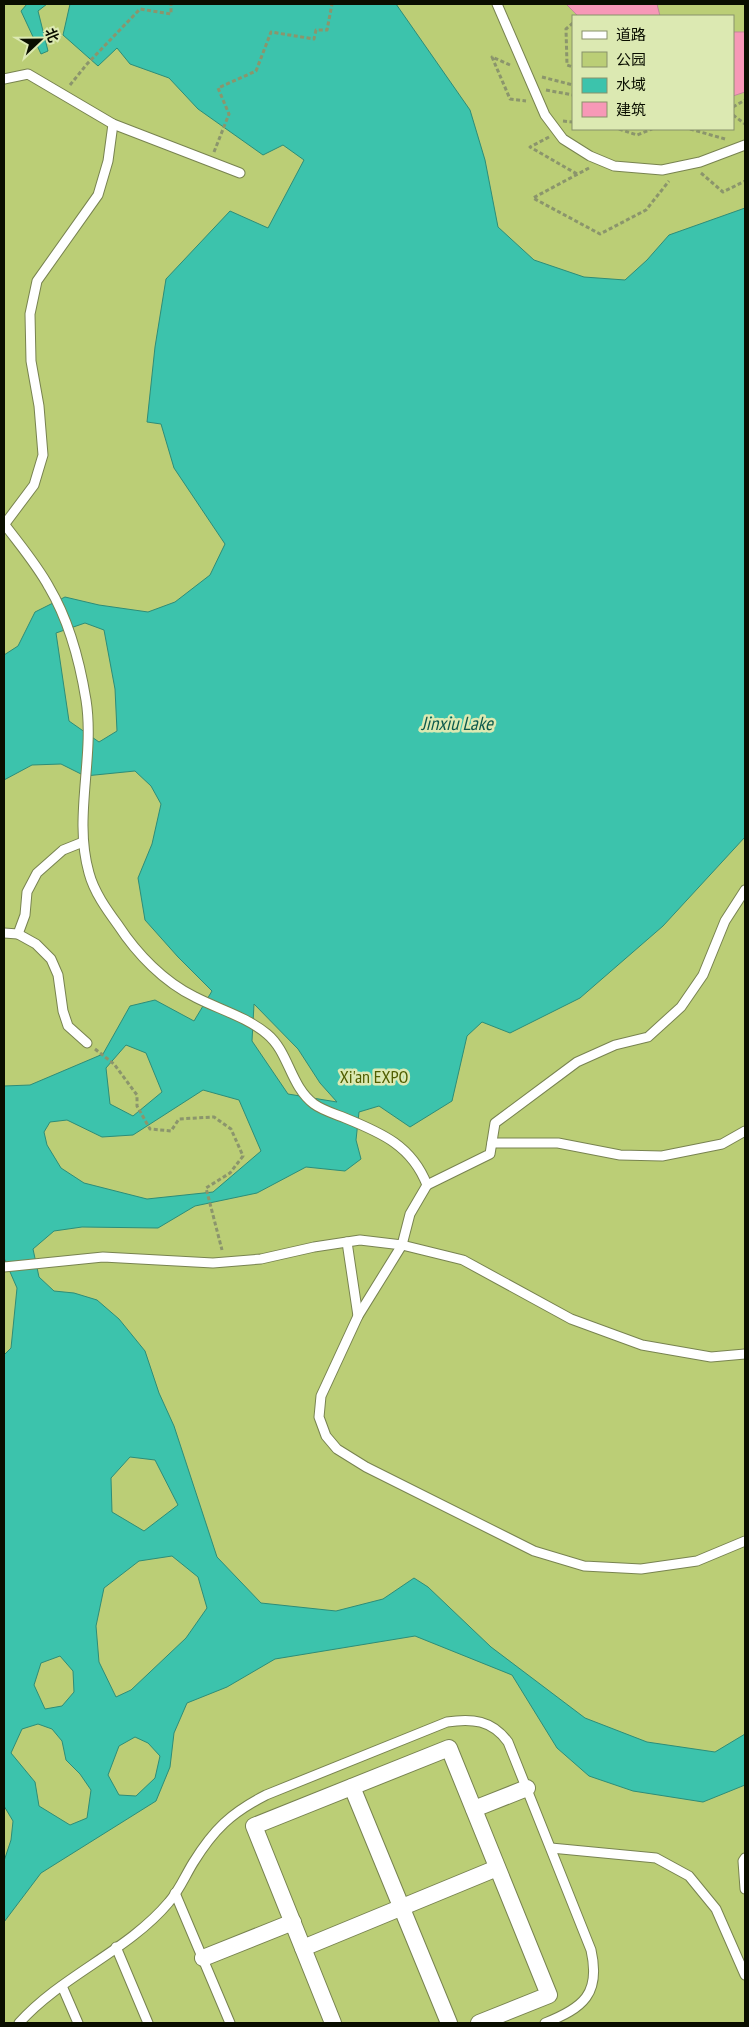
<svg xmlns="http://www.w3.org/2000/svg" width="749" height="2027" font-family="'PT Sans Narrow','Noto Sans SC',sans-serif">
	<rect width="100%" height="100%" fill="#cfdca5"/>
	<path fill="#bbce76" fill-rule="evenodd" d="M4 4H745V2023H4ZM573 16H733V129H573Z"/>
	<g fill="#3cc3ac" stroke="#2d8d78" fill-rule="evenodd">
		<polygon points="27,4 47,4 38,11 48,51 41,54 21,11"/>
		<path d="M70 4H396L470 110 485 160 498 227 534 260 584 277 625 280 647 260 669 235 745 208V837L663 926 580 998 510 1033 482 1022 467 1036 452 1101 410 1127 379 1106 359 1112 356 1140 361 1159 345 1171 306 1167 257 1193 195 1206 158 1228 82 1227 54 1231 33 1249 39 1277 54 1291 74 1293 97 1300 119 1319 145 1351 159 1393 174 1426 217 1557 261 1603 336 1611 383 1599 414 1578 428 1587 491 1647 585 1718 647 1742 715 1752 745 1734V1785L703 1802 633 1791 589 1776 557 1748 512 1675 415 1636 275 1659 227 1687 187 1703 174 1733 170 1767 156 1801 41 1873 4 1922V1861L11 1840 13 1821 4 1806V1355L11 1348 17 1288 4 1258V1086L30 1085 103 1054 130 1006 155 1000 194 1021 212 991 178 957 145 920 138 878 152 844 161 804 151 786 135 771 85 776 61 764 32 765 4 780V655L18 646 35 612 65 597 99 605 148 612 175 602 210 575 225 544 174 468 161 424 147 422 155 347 166 279 230 211 268 228 304 160 283 145 263 155 198 109 169 78 130 64 117 48 98 66 63 35ZM85 623 104 630 115 689 117 731 99 742 69 721 56 633ZM254 1004 298 1049 320 1083 337 1102 288 1094 252 1041ZM126 1045 146 1053 162 1092 133 1116 110 1104 106 1068ZM203 1090 239 1100 261 1151 213 1192 147 1199 84 1183 61 1168 47 1145 44 1132 50 1122 67 1120 102 1137 133 1135ZM130 1457 155 1460 178 1505 144 1531 112 1512 111 1478ZM172 1556 198 1577 207 1608 186 1638 131 1690 116 1697 99 1662 96 1626 104 1588 139 1561ZM60 1656 73 1671 74 1692 62 1706 45 1709 34 1685 41 1663ZM38 1724 52 1729 62 1741 66 1760 80 1774 91 1790 87 1818 70 1825 39 1806 35 1782 11 1753 22 1729ZM135 1737 148 1743 160 1756 155 1778 136 1796 119 1795 108 1775 119 1746Z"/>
	</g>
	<g fill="#f798b7" stroke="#c3899b">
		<polygon points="566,4 657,4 660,16 578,16"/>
		<polygon points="733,32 745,32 745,92 733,96"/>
	</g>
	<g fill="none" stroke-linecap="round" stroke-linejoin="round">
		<g stroke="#788350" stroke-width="11">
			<g id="lane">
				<polyline points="497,4 545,115 563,139 590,156 614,166 662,170 700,162 745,145"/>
				<polyline points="4,79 28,74 113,124 240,173"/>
				<polyline points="4,525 34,485 43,455 39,406 31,361 30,314 37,281 98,195 108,161 113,124"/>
				<path d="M5 525C20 545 37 565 49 587 68 619 80 663 86 700 95 757 73 817 89 873 94 892 107 910 118 925 137 954 164 982 195 997 218 1009 247 1017 267 1034 289 1052 290 1086 314 1104 322 1110 335 1114 345 1118 382 1133 412 1146 427 1185L410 1214 402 1245 358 1316 321 1396 319 1417 326 1436 337 1449 366 1467 534 1551 584 1566 641 1569 697 1561 745 1541"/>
				<polyline points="4,933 18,934 36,944 51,959 58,975 63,1011 68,1026 87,1043"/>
				<polyline points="18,934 25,915 27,892 37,873 63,850 83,842"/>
				<polyline points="492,1143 558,1143 620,1155 662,1156 722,1144 745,1131"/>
				<polyline points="427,1185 490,1154 495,1123 577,1062 615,1045 648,1037 681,1007 703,975 725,921 745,890"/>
				<polyline points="347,1242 358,1316"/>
				<polyline points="4,1267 103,1257 213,1263 261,1259 314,1247 360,1240 402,1245 463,1260 571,1319 642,1345 711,1357 745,1354"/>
				<polyline points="551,1848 656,1858 689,1876 716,1909 745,1975"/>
				<polyline points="745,1858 743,1861 745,1889"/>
				<polyline points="175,1893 230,2023"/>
				<polyline points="116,1947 148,2023"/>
				<polyline points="62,1986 78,2023"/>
				<path d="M19 2023C62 1975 128 1951 169 1902 179 1891 185 1876 193 1863 214 1829 231 1813 266 1795L447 1722C472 1718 492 1720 508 1742L591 1950C601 1994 583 2008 545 2023"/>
			</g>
		</g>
		<g stroke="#788350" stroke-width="18">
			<g id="street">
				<polyline points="352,1787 449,2023"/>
				<polyline points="474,1809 527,1788"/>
				<polyline points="303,1948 497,1868"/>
				<polyline points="203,1958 293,1922"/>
				<polyline points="333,2023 254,1826 449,1748 549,1995 479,2023"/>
			</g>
		</g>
		<g stroke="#8b956c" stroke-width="3" stroke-dasharray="4 2.5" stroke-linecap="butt">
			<polyline points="573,23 566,29 567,65 573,67"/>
			<polyline points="510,65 492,57 510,99 526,101"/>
			<polyline points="542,77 573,85"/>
			<polyline points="70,85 87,64 140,9 171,14 171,4"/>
			<polyline points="546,90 573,95"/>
			<polyline points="733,107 745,100"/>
			<polyline points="733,115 745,124"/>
			<polyline points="563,121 573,122"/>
			<polyline points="619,129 637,135 652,129"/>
			<polyline points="690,129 725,139"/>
			<polyline points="549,137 530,147 577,174"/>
			<polyline points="214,152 229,114 218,88 256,71 271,32 314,39 316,30 327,30 332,4"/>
			<polyline points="589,168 533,198 600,234 646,210 669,181"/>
			<polyline points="701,173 723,192 745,181"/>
			<polyline points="95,1049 114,1064 137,1095 137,1106 150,1129 171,1131 179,1119 214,1117 231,1129 243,1156 230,1173 206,1188 222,1250"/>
		</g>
		<use href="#lane" stroke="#fff" stroke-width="9"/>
		<use href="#street" stroke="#fff" stroke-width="16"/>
	</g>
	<g text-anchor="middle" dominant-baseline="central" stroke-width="5" stroke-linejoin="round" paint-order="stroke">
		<g font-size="18" fill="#505e00" stroke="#dce9b2">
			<text x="374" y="1076">Xi'an EXPO</text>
		</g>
		<g font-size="19" font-style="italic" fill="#0d594d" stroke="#dce9b2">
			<text x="457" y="723">Jinxiu Lake</text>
		</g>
	</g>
	<rect width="749" height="2027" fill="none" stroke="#0a0e00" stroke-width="10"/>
	<rect x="572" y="15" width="162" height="115" fill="#dce9b2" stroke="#88916b"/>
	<rect x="582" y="31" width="25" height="8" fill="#ffffff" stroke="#88916b"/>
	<text x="616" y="40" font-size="15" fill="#0a0e00">道路</text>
	<rect x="582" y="52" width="25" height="15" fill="#bbce76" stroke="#88916b"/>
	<text x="616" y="65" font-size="15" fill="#0a0e00">公园</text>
	<rect x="582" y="78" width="25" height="15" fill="#3cc3ac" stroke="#88916b"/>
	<text x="616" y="90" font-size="15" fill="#0a0e00">水域</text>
	<rect x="582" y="102" width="25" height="15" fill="#f798b7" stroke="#88916b"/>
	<text x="616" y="115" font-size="15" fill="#0a0e00">建筑</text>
	<g transform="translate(40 40) rotate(68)" stroke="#dce9b2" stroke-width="4" paint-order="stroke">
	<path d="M0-4L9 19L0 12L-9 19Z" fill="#0a0e00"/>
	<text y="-8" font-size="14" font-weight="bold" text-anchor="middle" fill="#0a0e00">北</text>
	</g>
</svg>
